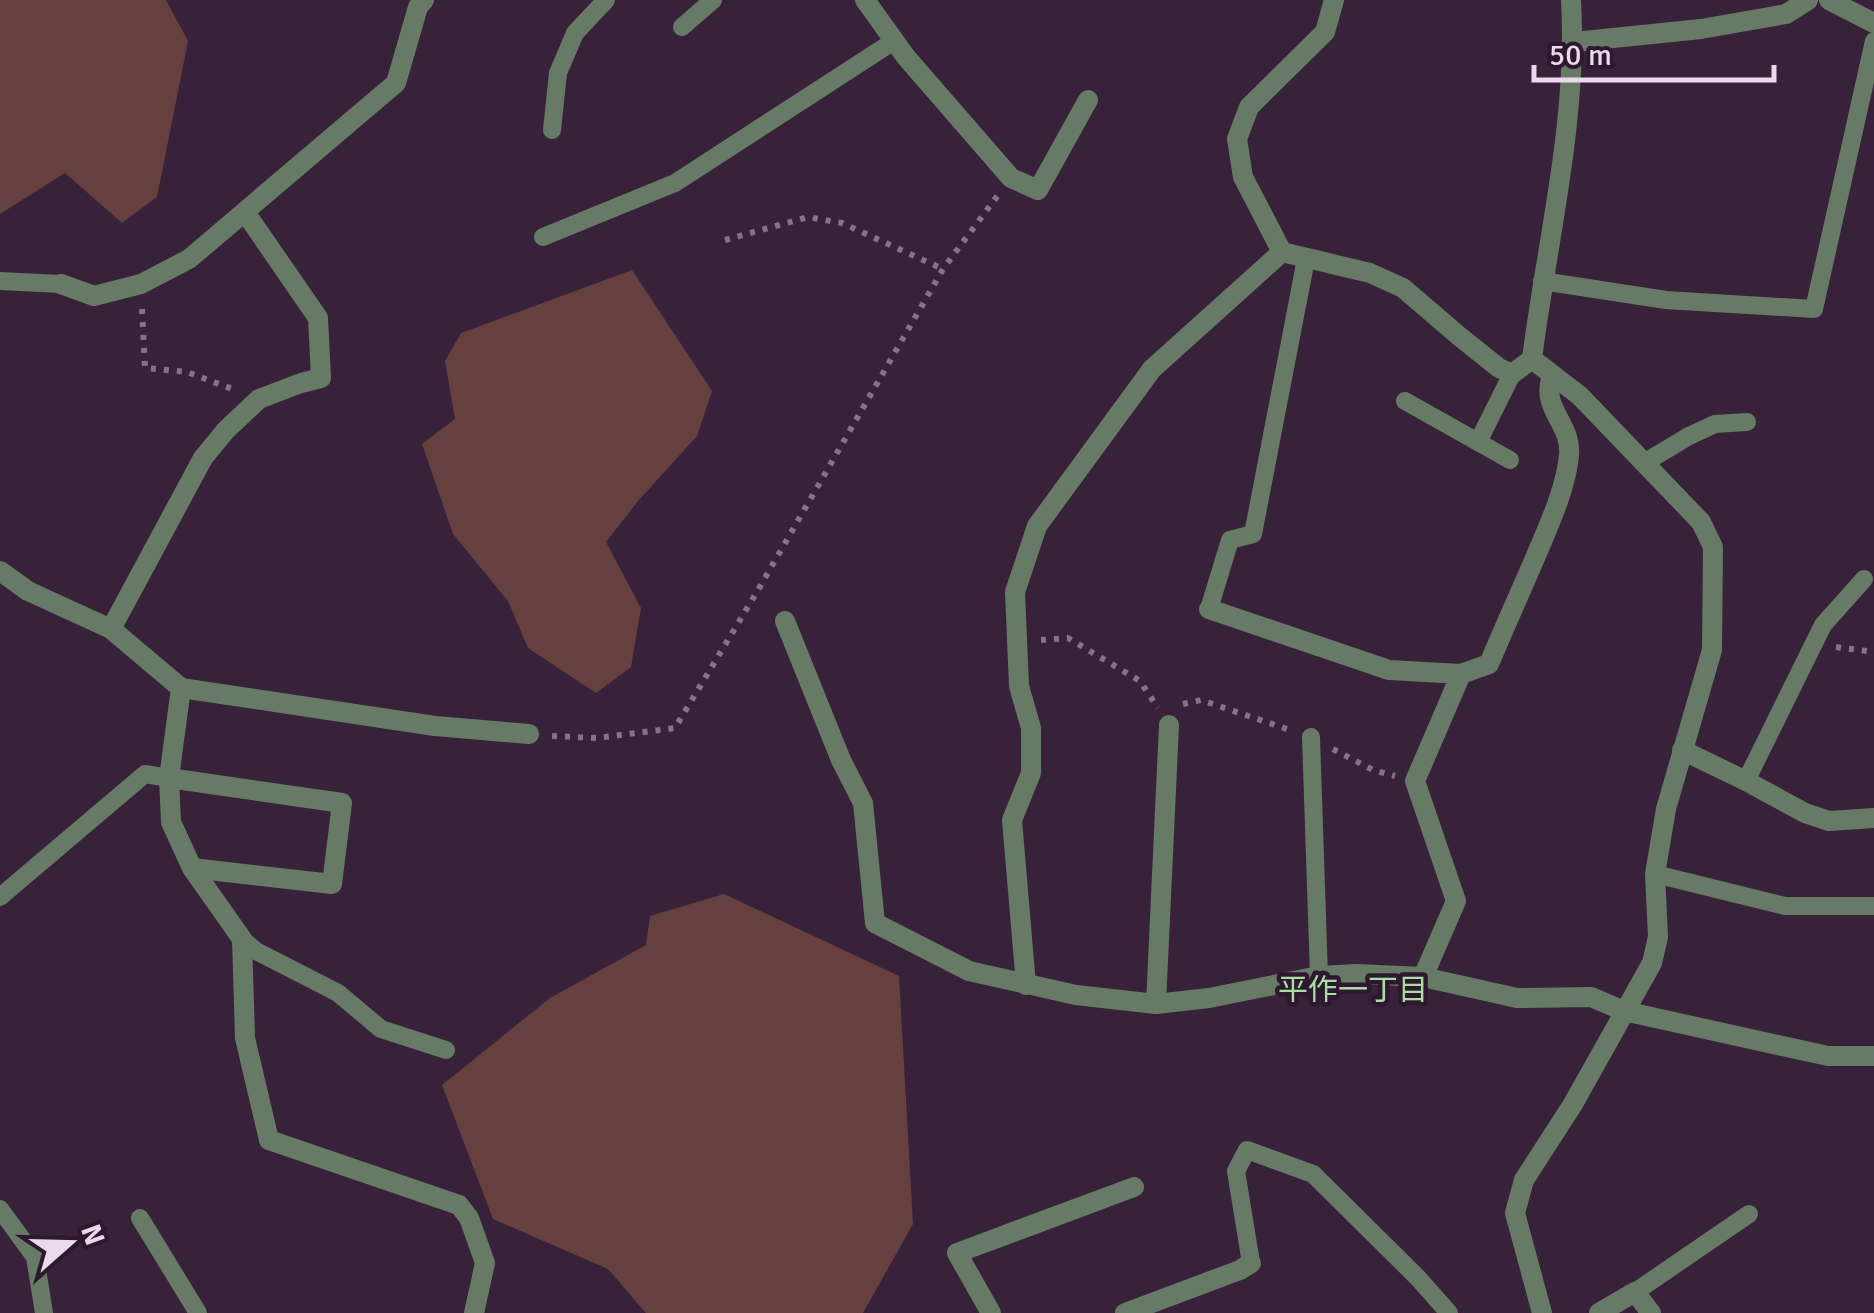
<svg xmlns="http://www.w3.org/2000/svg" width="1874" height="1313" font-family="Signika,'Noto Sans JP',sans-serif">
	<rect width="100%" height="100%" fill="#37223a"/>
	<g fill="#65403f">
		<polygon points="0,0 166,0 188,41 157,197 122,223 65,173 0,214"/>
		<polygon points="632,270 712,391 697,436 638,501 606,542 641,608 631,667 596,693 528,648 508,601 453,534 422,444 455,419 445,361 461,333"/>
		<polygon points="724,894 899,976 913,1224 863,1313 646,1313 608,1269 493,1219 442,1085 550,998 646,945 650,916"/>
	</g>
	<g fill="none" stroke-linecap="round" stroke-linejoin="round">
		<g stroke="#857488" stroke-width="6" stroke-dasharray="5 8" stroke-linecap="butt">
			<polyline points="725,240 808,217 842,223 943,269"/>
			<polyline points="142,309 145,368 187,372 235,390"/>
			<polyline points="1041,640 1068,638 1140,681 1158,708"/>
			<polyline points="1836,647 1874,652"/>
			<polyline points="1183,704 1201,700 1290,730"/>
			<polyline points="552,736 597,738 675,728 758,590 943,269 998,195"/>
			<polyline points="1333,749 1373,770 1395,776"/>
		</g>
		<g stroke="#677a65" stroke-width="18">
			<polyline points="682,27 713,0"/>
			<polyline points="552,130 558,73 575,33 606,0"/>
			<polyline points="543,237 675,183 894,41"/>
			<polyline points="0,281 61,284"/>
			<polyline points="1542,281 1666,300 1814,309 1874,41"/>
			<polyline points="1405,401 1510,460"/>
			<polyline points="1478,442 1512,374"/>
			<polyline points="1644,463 1689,436 1715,424 1747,422"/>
			<polyline points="1209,609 1230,540 1253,534 1306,259"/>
			<polyline points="1311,737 1319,976"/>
			<polyline points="1746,781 1823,625 1864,579"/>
			<polyline points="1655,874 1785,906 1874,906"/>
			<polyline points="0,897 145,774 169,778"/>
			<polyline points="242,939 256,951 338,993 381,1029 446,1050"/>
			<polyline points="0,1209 35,1257 44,1313"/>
			<polyline points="140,1218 198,1313"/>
			<polyline points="1251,1263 1236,1171 1247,1150 1313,1174 1418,1278 1449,1313"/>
			<polyline points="1635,1292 1749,1214"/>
		</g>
		<g stroke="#677a65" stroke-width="20">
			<polyline points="865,0 906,57 1011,178 1038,190 1088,100"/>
			<path d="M1334 0 1325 32 1249 107 1237 139 1243 177 1282 252 1370 273 1403 288 1459 336 1499 368 1512 374 1532 359C1547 240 1578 121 1571 0"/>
			<polyline points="1574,42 1701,29 1786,14 1808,0"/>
			<polyline points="61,284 94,296 141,284 189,259 396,83 418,7 424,0"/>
			<polyline points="1532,359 1580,396 1701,522 1713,547 1712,650 1666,809 1655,874 1658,937 1652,963 1573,1104 1524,1180 1515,1213 1542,1313"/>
			<polyline points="0,571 28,591 111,629 181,688 169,778 171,822 192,868 242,939 245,1038 269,1140 459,1205 469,1218 485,1263 474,1313"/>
			<polyline points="1209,609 1389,670 1461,674"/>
			<polyline points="785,621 841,760 863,803 875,923 969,971 1076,995 1156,1004 1209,998 1319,976 1356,974 1423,977 1517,998 1591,997 1624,1011 1828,1056 1874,1056"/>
			<polyline points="111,629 203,458 226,430 259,399 301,383 321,378 318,318 245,212"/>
			<polyline points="181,688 435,726 529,734"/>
			<polyline points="1682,750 1746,781 1805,813 1829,821 1874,818"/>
			<polyline points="169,778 342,803 332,884 192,868"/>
			<path d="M1423 977 1456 901 1415 781 1461 674 1489 664C1504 628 1520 593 1535 558 1548 527 1566 489 1569 455 1572 423 1540 409 1552 376"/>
			<polyline points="1026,985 1012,820 1031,773 1031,728 1019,686 1015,592 1037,526 1152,369 1282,252"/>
			<polyline points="1156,1004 1169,725"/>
			<polyline points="991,1313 957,1253 1134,1187"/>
			<polyline points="1125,1313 1240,1270 1251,1263"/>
			<polyline points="1599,1313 1635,1292 1651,1313"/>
		</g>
		<polyline stroke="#677a65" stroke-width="20" points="1829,0 1874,23"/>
	</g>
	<g text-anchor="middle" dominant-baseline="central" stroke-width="9" stroke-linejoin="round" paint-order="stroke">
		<g font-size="30" fill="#a8dea2" stroke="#2d1830">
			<text x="1353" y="990">平作一丁目</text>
		</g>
	</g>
	<g transform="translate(70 1243) rotate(70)" stroke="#2d1830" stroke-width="8" paint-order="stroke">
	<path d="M0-8L18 38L0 25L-18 38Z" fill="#e9dbeb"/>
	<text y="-15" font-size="28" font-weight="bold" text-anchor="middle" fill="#e9dbeb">N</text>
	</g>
	<path d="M1534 65v15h240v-15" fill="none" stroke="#e9dbeb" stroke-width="5"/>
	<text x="1549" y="65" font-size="30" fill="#e9dbeb" stroke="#2d1830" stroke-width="8" paint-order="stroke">50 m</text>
</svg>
